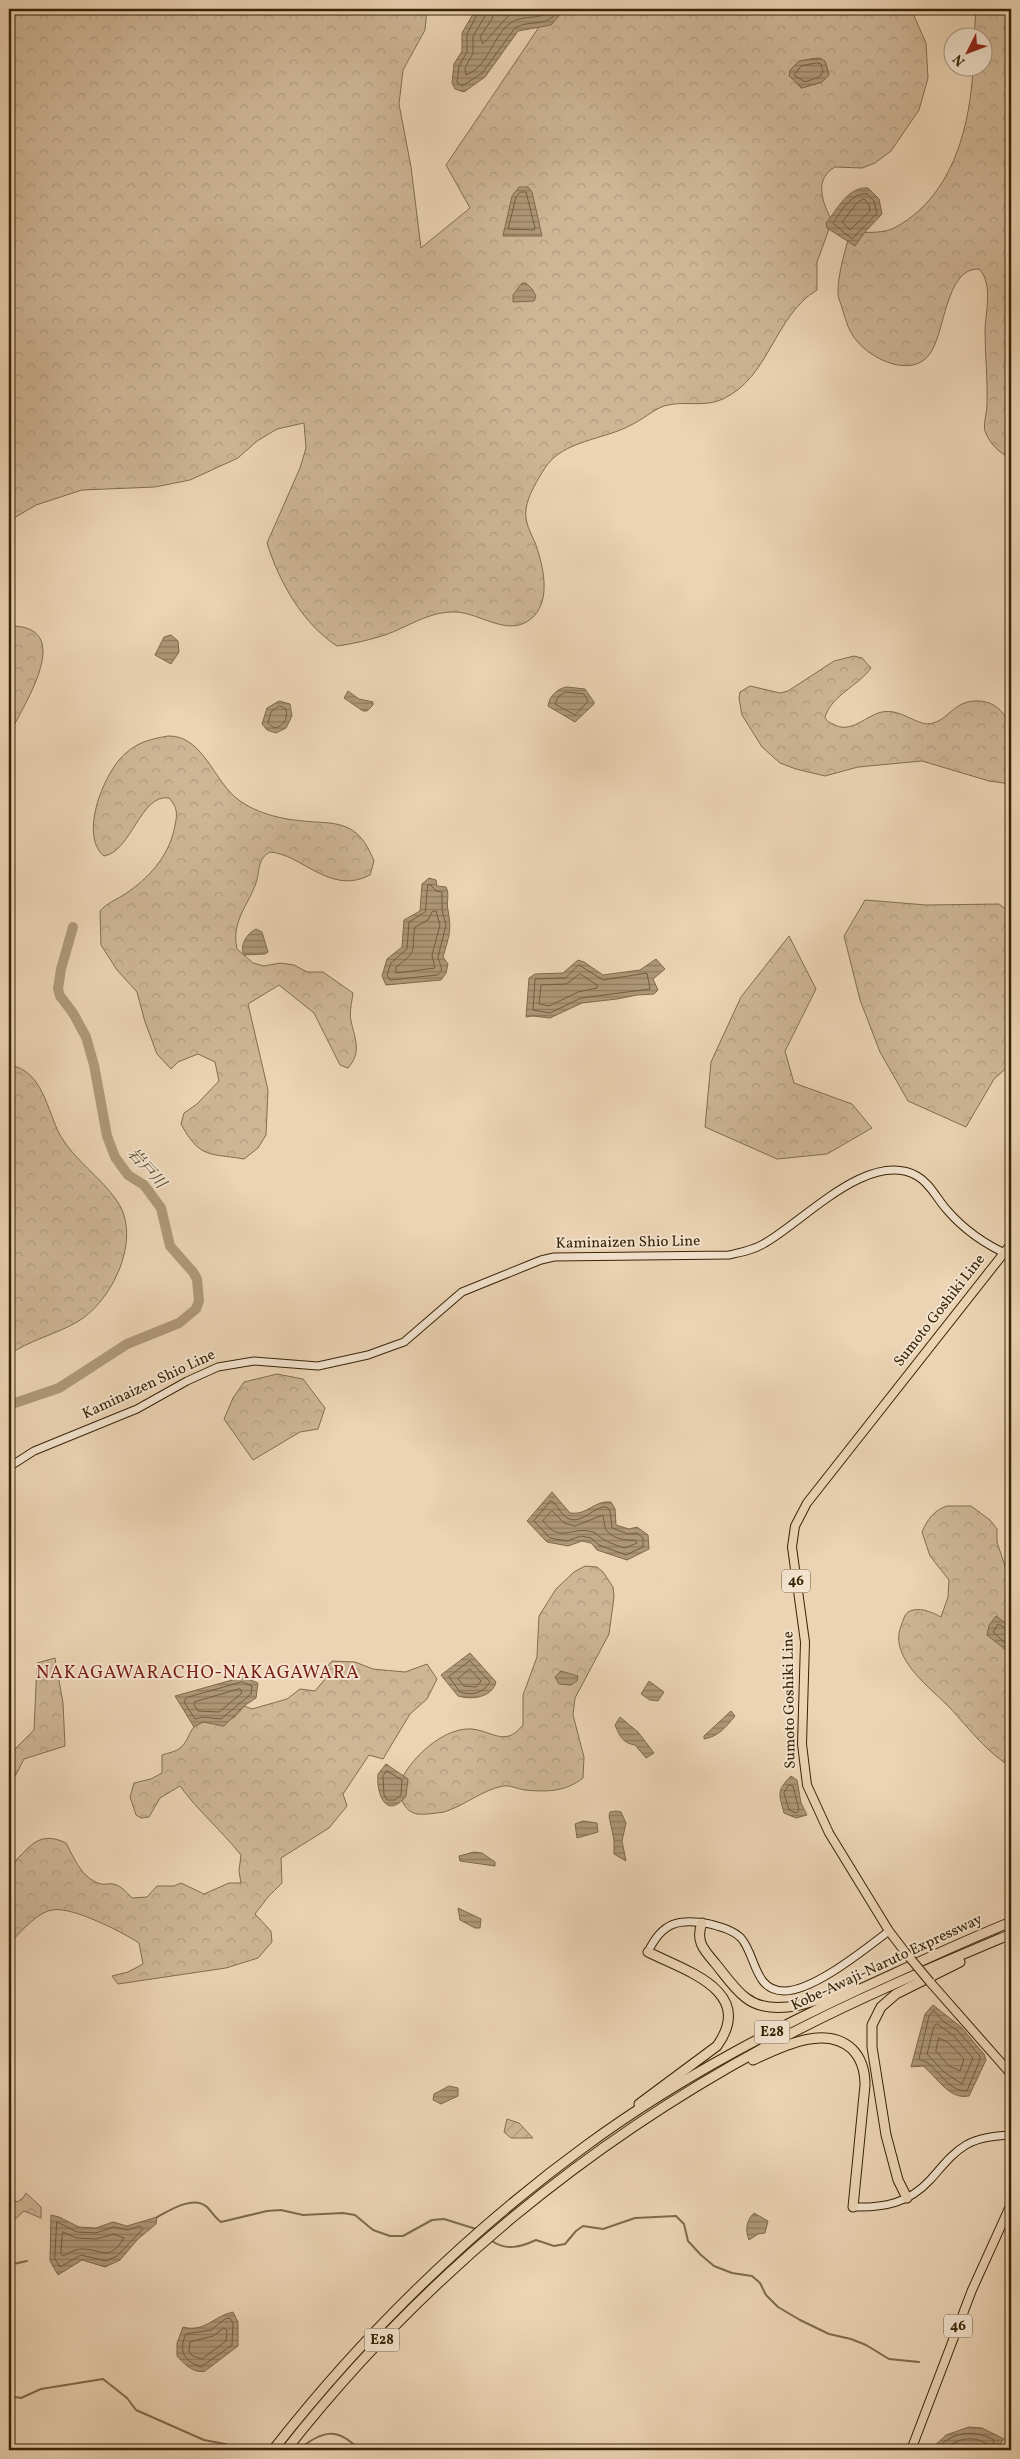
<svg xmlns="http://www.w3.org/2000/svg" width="1020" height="2459" font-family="Vollkorn,'Noto Serif JP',serif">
	<defs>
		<pattern id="forest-crowns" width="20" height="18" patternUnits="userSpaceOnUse" patternTransform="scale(1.25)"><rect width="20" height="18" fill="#cdb595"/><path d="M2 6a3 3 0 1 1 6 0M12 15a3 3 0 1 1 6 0" fill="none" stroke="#b19b7f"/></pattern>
		<pattern id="garden-furrows" width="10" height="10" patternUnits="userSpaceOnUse" patternTransform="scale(1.25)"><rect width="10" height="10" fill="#cdb595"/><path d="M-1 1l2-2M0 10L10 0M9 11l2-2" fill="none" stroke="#b19b7f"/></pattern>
		<pattern id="water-rules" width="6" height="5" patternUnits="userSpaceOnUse" patternTransform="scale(1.25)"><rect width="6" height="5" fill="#ae9778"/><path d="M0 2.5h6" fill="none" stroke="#8f7b60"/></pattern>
	</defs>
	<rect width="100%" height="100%" fill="#ebd3b3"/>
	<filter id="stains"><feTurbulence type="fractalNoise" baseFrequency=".004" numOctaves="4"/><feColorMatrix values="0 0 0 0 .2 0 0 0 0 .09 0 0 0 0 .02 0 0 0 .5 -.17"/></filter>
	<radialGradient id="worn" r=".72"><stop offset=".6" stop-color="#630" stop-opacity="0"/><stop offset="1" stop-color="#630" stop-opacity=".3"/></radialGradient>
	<g fill="url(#forest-crowns)" stroke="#826c4c" fill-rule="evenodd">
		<path d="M9 9H427L425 30 403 70 399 104 411 167 421 248 470 208 446 165 537 30 548 9H911L926 43 928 78 919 110 891 151 875 163 862 168 835 167C813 179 823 204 832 221L817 262V290C774 316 770 377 723 399 704 408 683 400 664 406 653 410 642 420 631 425 604 440 563 440 545 468 538 479 528 495 526 509 524 522 531 533 536 545 543 566 551 598 534 616 511 640 481 613 456 612 429 611 408 627 385 635 369 640 353 644 337 646 303 624 279 582 267 543L300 468 306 448 304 423 277 429 257 441 238 458 190 480 155 487 82 490 36 505 9 521ZM817 58 826 64 829 75 822 82 801 88 797 83 799 61Z"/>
		<path d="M976 9H1011V458C1000 454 989 443 985 431 983 424 987 413 987 405 988 381 985 356 985 332 985 313 994 285 979 269 945 267 945 336 929 355 909 380 864 356 852 334 846 325 844 312 840 302 833 288 846 249 850 232 862 232 880 234 892 229 951 200 970 129 973 68H982V38L974 37Z"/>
		<path d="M14 626C76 629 21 709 9 735V628Z"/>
		<path d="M854 656 862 658 871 668C858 686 832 695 825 717 827 722 829 722 833 724 851 735 866 715 882 712 903 708 918 728 933 723 945 720 951 709 962 704 984 695 1006 706 1011 731 1015 747 1011 768 1011 784L989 781 922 761 858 767 825 776 796 769 780 763 762 747 742 715 739 698 740 692 750 686 780 693 788 691 834 661Z"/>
		<path d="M168 736C199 735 212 773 230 792 247 811 278 819 303 821 319 823 338 821 352 830 363 837 369 849 374 861L370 875C330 896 302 854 270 852 257 859 260 871 256 883 248 906 231 921 237 949L253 963 264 966 280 963 294 965 307 972H323L353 993C352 1002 349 1012 351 1021 355 1039 362 1052 348 1068L340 1065 314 1013 279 985 248 1004 268 1090 266 1135 258 1148 244 1159C209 1153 200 1159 181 1124L184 1113 197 1104 219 1081 215 1062 198 1054 178 1062 171 1069 157 1054 145 1022 137 992 117 970 101 945 100 911C107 903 116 900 125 894 148 879 168 857 174 830 177 816 179 809 169 798 141 793 131 852 104 856 78 835 105 770 126 753 138 742 151 739 168 736Z"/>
		<polygon points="865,900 926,905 999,904 1011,913 1011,1064 994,1079 966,1127 908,1101 880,1052 860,1000 844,936"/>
		<polygon points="789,936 816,989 785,1051 794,1083 852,1104 872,1128 827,1154 777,1159 705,1127 711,1062 741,997"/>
		<path d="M9 1065C43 1070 47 1111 60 1135 74 1160 101 1177 117 1201 143 1238 112 1302 77 1322 55 1335 29 1340 9 1355Z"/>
		<polygon points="277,1374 303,1379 325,1408 318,1429 300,1432 253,1460 224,1419 233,1398 244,1382"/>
		<path d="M947 1506H971L990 1520 997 1529V1542L1011 1584V1767C987 1752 970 1730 951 1709 932 1689 888 1658 901 1626 903 1621 904 1615 908 1612 918 1606 932 1612 941 1617L948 1597 949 1580 930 1556 922 1532C927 1520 934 1510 947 1506Z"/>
		<path d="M585 1566 597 1567 603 1572 613 1587 614 1597 609 1634 575 1698 573 1715 584 1757 583 1778C565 1792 547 1792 525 1790 518 1789 510 1785 503 1786 482 1790 464 1806 444 1812 436 1813 425 1815 417 1814 399 1810 397 1787 405 1773 417 1753 446 1727 472 1729 495 1732 505 1747 523 1725V1695L537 1657 539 1616 556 1589 574 1572Z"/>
		<polygon points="55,1658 63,1703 65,1746 24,1759 9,1788 9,1755 34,1730 37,1663"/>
		<path d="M332 1661 355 1662 373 1669 405 1672 427 1664 437 1679 427 1699 410 1714 383 1759 369 1755 343 1794 347 1806 329 1828 281 1858 282 1883 268 1897 255 1914 271 1931 272 1942 258 1958 226 1968 118 1984 112 1976 128 1972 143 1964 139 1943C122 1932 72 1906 52 1910 36 1913 20 1933 9 1944V1867C29 1849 37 1829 66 1843 75 1859 81 1878 101 1884 105 1885 109 1883 113 1884 121 1885 127 1893 132 1898L147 1897 157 1886H174L181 1883 204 1894 229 1883H241L239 1871 241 1855C221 1830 199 1812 180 1786L160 1798 149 1817 141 1818 136 1815 130 1797 134 1783 151 1779 162 1773V1755C167 1753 176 1752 180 1748 190 1741 189 1725 202 1722 222 1718 229 1728 244 1706L252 1709 287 1699 300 1689 315 1691 326 1678V1668Z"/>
		<polygon points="26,2193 41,2207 41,2218 24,2211 9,2225 9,2194 17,2202 23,2198"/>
	</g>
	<polygon fill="url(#garden-furrows)" stroke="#826c4c" points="507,2119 519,2123 533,2138 511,2138 504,2132"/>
	<g fill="url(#water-rules)" stroke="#7f694a">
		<polygon points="476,9 565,9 551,25 518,31 485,77 464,92 455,89 452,83 454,64 462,51 462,33"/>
		<polygon points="820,58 825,61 829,75 822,82 802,88 789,76 790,70 799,61"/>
		<polygon points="519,187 528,187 532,192 542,236 503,236 512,196"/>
		<path d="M868 188 879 199 882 214 865 232 855 246 827 228 826 223C837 210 848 186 868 188Z"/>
		<polygon points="522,283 526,283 532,289 536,296 534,301 513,302 513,295"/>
		<polygon points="171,635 178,641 179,652 171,664 155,655 164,637"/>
		<path d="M567 687 585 689 594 702V704L575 722 548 706C549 696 558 688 567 687Z"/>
		<polygon points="348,691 359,699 373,702 373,705 367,711 363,711 344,698"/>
		<polygon points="279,701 290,704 292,716 286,728 276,733 267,730 262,724 267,708"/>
		<path d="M429 878 436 880 437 886 446 887C450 895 446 902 448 910 452 931 449 936 443 957L448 964 446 973 441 980 386 985 382 976 387 959 402 947 404 920 420 911 422 884Z"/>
		<path d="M256 929 262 932 268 952 265 954 244 955C239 946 247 933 256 929Z"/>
		<polygon points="656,959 665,969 653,979 658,990 654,994 637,995 617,999 582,1003 550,1018 533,1016 526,1017 529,978 535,974 563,973 578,960 584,962 603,975 640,970"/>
		<path d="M552 1492 570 1513C587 1516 594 1500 611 1502L615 1509 616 1525 629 1529 637 1527 648 1535 649 1549 627 1560 597 1550 591 1543 582 1541 568 1546 547 1542 527 1521Z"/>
		<polygon points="996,1616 1011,1627 1011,1654 987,1635 989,1625"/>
		<path d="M470 1653 496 1682C492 1698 471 1700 458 1696L441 1675Z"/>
		<polygon points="561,1671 578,1676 577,1681 571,1685 559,1684 555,1677"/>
		<polygon points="243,1677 258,1683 256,1698 244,1706 224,1726 203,1722 194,1727 175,1696"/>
		<polygon points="649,1681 664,1692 658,1701 650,1700 641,1694"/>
		<path d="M731 1711 735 1716C725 1728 719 1736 704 1739V1736Z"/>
		<path d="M620 1717 638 1732 654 1753 646 1758 635 1745C623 1743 620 1737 615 1725Z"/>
		<path d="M386 1764 408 1779 406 1796C386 1821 376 1793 378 1774Z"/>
		<path d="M791 1776 797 1780 801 1803 807 1815 796 1818 784 1813C779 1794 776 1791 791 1776Z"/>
		<polygon points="616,1811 621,1812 626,1823 622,1841 626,1861 614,1854 614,1840 609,1816 610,1812"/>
		<polygon points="583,1821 597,1823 598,1832 577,1838 575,1824"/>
		<polygon points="474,1852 482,1853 495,1862 495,1866 460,1861 459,1856"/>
		<polygon points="458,1908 481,1919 480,1928 475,1928 460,1920"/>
		<path d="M933 2005 961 2027 984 2054 986 2060 969 2096C949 2100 937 2077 923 2066L911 2067 925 2014Z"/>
		<polygon points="449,2086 458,2088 458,2096 441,2104 433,2100 434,2094"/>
		<path d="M754 2213 768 2221 765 2233 758 2234 749 2240C745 2230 746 2221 754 2213Z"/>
		<polygon points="51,2215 59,2217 79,2227 96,2228 113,2222 127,2226 157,2217 156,2224 138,2239 120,2260 105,2267 82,2260 58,2275 50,2261"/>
		<path d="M233 2312 238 2322V2346L205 2371C194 2374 184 2364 177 2356V2343L183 2327C204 2333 214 2316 233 2312Z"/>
		<polygon points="969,2427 982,2428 1004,2439 996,2450 930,2450 946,2435"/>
	</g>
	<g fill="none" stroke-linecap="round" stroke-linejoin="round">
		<g stroke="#735d3e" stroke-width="1">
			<path d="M480 9 467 34V52L459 66 457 82 462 86 482 73 515 28C533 18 546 30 559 9"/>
			<path d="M486 9 485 16 473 36V53L465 68 466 75C488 67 492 38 509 24 523 13 541 22 552 9"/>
			<polyline points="494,9 492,19 480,37 483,44 509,15 519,11 542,9"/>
			<polygon points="817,63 821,64 823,72 819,77 805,82 794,75 801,66"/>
			<polygon points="521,192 526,192 535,228 534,230 508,229 516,197"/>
			<path d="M867 194 874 201 877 213 852 239 833 223C841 212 851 192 867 194Z"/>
			<polygon points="864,199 869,204 870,211 850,230 842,222 857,203"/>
			<polygon points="566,692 584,694 588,701 575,715 555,704 558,697"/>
			<path d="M280 706 286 709C288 718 284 727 274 728L268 723 271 712Z"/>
			<path d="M428 885H431L436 891 442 892V910L446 925 438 957C439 965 446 969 437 975L390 980 387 975 391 963 407 949 409 922 425 912Z"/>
			<path d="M436 911 440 925 432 955 435 968 396 973V967C421 949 410 950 415 927L428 920 432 912Z"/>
			<polygon points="579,965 603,980 647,973 650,989 581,998 550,1013 533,1010 535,979 565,978"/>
			<polygon points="580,974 597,985 597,988 578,992 549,1006 539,1004 541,985 566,984"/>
			<path d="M551 1501C558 1504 560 1514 567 1518 582 1526 594 1505 607 1507L610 1511 612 1528 628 1534 637 1533 643 1538V1547L626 1555 599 1545 591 1538 581 1536 567 1541 550 1538 534 1521Z"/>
			<path d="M552 1511 564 1523 575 1526 603 1515C604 1519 604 1523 605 1527 608 1538 626 1541 635 1540L637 1543 625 1548C620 1547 607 1542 603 1539 599 1537 598 1534 593 1532 572 1525 561 1545 543 1521Z"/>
			<polyline points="1011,1631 998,1624 993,1632 1011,1648"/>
			<path d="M470 1661 490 1682C483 1693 472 1696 460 1692L449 1677Z"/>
			<polygon points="470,1669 481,1681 476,1687 464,1686 458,1679"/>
			<polygon points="242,1682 252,1686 251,1694 221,1719 203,1717 195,1719 184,1702 186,1698"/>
			<polygon points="240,1689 242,1693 219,1712 198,1711 194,1705 195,1702"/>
			<polygon points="387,1771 402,1780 401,1795 395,1800 387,1800 384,1795 383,1776"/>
			<polygon points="789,1785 793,1786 799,1810 796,1813 789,1810 784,1793"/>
			<path d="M934 2011 944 2022 958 2031 980 2056V2060L967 2091C951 2092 940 2073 929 2064 926 2061 922 2061 919 2059L929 2016Z"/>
			<polygon points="937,2024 954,2036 973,2058 962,2084 944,2072 927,2054 934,2026"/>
			<polygon points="939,2038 949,2043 964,2059 960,2071 949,2066 936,2051"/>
			<polygon points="57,2222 77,2232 96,2233 113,2227 128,2230 140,2226 143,2229 117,2256 106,2261 81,2255 60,2267 55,2259"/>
			<path d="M63 2232 77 2238 96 2239 114 2234 124 2238C108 2263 103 2249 82 2249 76 2249 69 2253 63 2256L61 2254Z"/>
			<path d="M230 2318 233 2323 232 2345 201 2367C184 2361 178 2351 186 2334L211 2330 225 2319Z"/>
			<polygon points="224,2328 227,2330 226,2341 202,2359 193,2356 189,2352 190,2342 213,2336"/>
			<path d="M936 2450C952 2431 973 2429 994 2440L992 2450"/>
			<path d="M944 2450C956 2439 971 2435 985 2443L986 2450"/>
		</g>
		<g stroke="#7f694a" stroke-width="2">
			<path d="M157 2217C170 2210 194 2195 207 2207 212 2212 215 2218 221 2222L267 2211 281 2210 303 2215 343 2213 355 2215 373 2230 390 2236H403L432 2220 444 2219 476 2229"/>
			<path d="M492 2241C506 2251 521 2247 536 2240L554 2246 565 2244 576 2231 583 2226 603 2229 635 2218 676 2216 684 2224 688 2241 701 2255 714 2266 732 2273 752 2276 760 2283 766 2295 778 2307 800 2320 829 2334 851 2339 866 2345 889 2359 919 2362"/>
			<polyline points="9,2265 27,2261"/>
			<polyline points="9,2391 15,2397 21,2398 41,2389 103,2379 127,2398 136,2410 204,2440 225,2444 238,2450"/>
			<path d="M298 2450C320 2432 337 2425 359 2450"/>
		</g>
		<polyline stroke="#ae9778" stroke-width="10" points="9,1405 59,1388 127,1344 179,1323 196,1309 199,1301 197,1279 193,1272 170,1246 161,1208 144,1185 128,1175 115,1157 107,1136 94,1065 86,1037 73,1013 60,996 58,989 61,969 73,927"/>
		<g stroke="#382304" stroke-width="9">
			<g id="secondary">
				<path d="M9 1467 34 1451 137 1409 187 1381 218 1367 254 1361 318 1366 368 1355 390 1347 404 1342 462 1292 541 1260 554 1257 729 1255C742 1252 754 1250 765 1243 804 1221 869 1149 917 1176 930 1183 937 1199 947 1210 965 1231 986 1245 1011 1256"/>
				<path d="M648 1952C662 1922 679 1918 710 1924 721 1927 733 1930 741 1938 756 1955 754 1991 784 1991 814 1991 865 1949 889 1931"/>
				<path d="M853 2207C884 2208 909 2203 930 2180 942 2167 951 2154 966 2145 980 2137 996 2136 1011 2135"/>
			</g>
		</g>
		<g stroke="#382304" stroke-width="10">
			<g id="primary">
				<polyline points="905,1952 889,1931 829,1833 807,1785 802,1744 805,1642 792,1547 795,1526 807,1503 1011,1244"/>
				<polyline points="930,1982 1011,2074"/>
				<polyline points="911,2450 972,2290 1011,2204"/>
			</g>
		</g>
		<g stroke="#382304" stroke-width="11">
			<g id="highway">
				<path d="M702 1923C695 1941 704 1950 715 1963 725 1975 734 1989 746 1998 775 2020 823 1999 852 1986"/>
				<path d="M753 2060C781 2047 825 2024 852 2049 862 2059 865 2071 865 2085L853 2207"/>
				<path d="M639 2104 717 2046C756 1991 686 1971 648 1952"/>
				<polyline points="907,2198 898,2180 886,2135 872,2047 872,2025 881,2007 896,1994 960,1962"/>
				<path d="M273 2450C363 2335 468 2232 587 2145 681 2076 786 2022 893 1974 932 1956 971 1938 1011 1922"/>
				<path d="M286 2450C421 2278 591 2138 784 2037 858 1998 935 1966 1011 1934"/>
			</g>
		</g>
		<use href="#secondary" stroke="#f2e2ce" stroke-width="7"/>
		<use href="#primary" stroke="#ebd3b3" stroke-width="8"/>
		<use href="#highway" stroke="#ebd3b3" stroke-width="9"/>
		<g stroke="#382304" stroke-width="10" stroke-linecap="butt">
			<polyline id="primary-bridge" points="905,1952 930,1982"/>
		</g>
		<use href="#primary-bridge" stroke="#ebd3b3" stroke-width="8"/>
	</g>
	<g text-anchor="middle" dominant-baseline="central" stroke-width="4" stroke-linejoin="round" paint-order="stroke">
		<g fill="#f2e2ce" stroke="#705c41" stroke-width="1">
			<rect x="782" y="1569.5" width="28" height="23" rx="4"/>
			<rect x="754.5" y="2020.5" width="35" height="23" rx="4"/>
			<rect x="944" y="2314.5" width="28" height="23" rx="4"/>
			<rect x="364.5" y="2328.5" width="35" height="23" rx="4"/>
		</g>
		<g font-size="14" font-weight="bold" fill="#382304">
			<text x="796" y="1581">46</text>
			<text x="772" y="2032">E28</text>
			<text x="958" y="2326">46</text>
			<text x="382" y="2340">E28</text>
		</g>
		<g font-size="15" fill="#382304" stroke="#f2e2ce">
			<text transform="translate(628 1243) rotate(-1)">Kaminaizen Shio Line</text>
			<text transform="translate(940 1311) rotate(-52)">Sumoto Goshiki Line</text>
			<text transform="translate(149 1385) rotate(-25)">Kaminaizen Shio Line</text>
			<text transform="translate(790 1700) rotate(-91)">Sumoto Goshiki Line</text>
			<text transform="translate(887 1963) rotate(-25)">Kobe-Awaji-Naruto Expressway</text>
		</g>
		<g font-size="16" font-style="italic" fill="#5b4627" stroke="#f2e2ce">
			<text transform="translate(146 1169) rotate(48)">岩戸川</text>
		</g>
		<g font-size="18" letter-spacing="1" fill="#7a1f14" stroke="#f2e2ce">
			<text x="198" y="1673">NAKAGAWARACHO-NAKAGAWARA</text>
		</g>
	</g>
	<rect width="1020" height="2459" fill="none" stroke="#ebd3b3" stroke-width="30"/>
	<rect x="10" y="10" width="1000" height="2439" fill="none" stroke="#382304" stroke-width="2.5"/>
	<rect x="15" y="15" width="990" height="2429" fill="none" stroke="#382304"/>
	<g transform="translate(968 52) rotate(228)"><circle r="24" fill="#f2e2ce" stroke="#a8967d"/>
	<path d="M0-4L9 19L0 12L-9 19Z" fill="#8f2418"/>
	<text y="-8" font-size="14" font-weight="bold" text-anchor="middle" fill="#382304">N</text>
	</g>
	<rect width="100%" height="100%" filter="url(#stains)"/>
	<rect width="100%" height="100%" fill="url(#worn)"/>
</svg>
